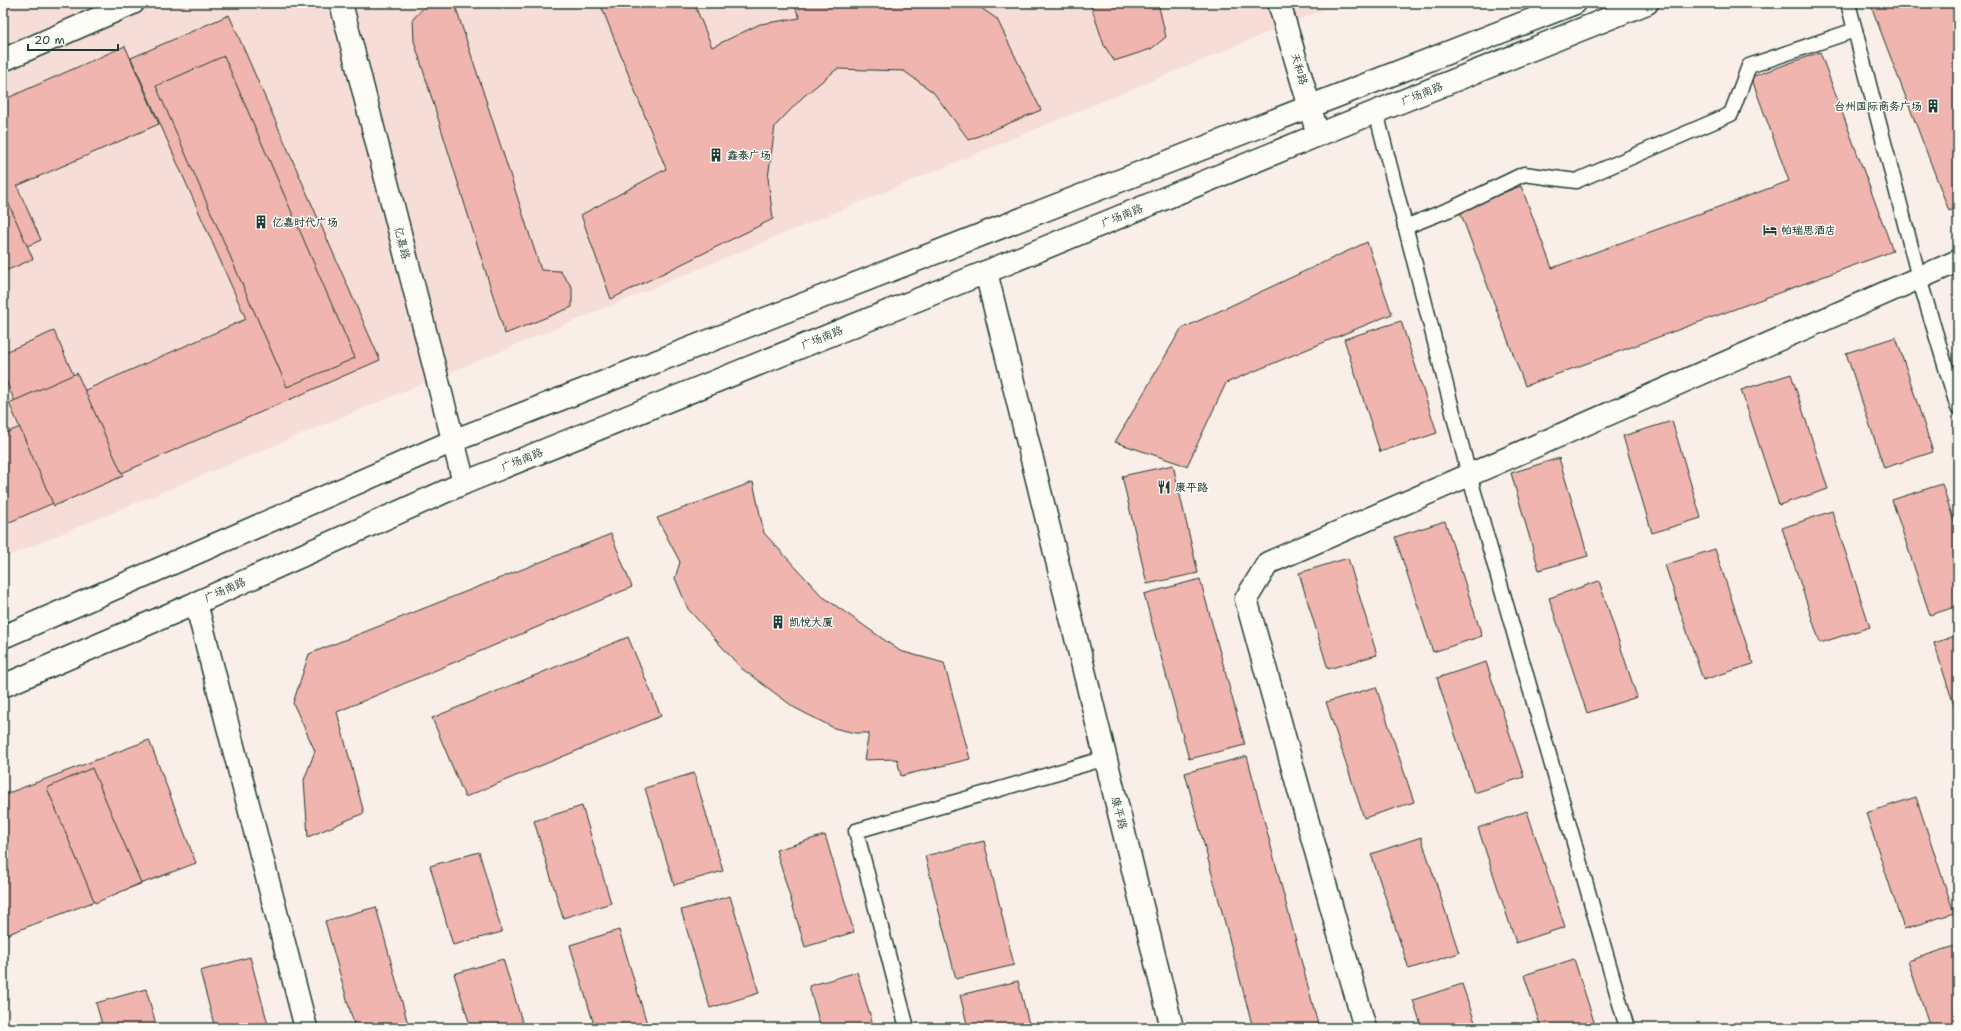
<svg xmlns="http://www.w3.org/2000/svg" width="1961" height="1031" font-family="'Shantell Sans','LXGW WenKai TC',sans-serif">
	<rect width="100%" height="100%" fill="#faeee8"/>
	<filter id="ink" filterUnits="userSpaceOnUse"><feTurbulence type="fractalNoise" baseFrequency=".025" numOctaves="2"/><feDisplacementMap in="SourceGraphic" scale="8" xChannelSelector="R" yChannelSelector="G"/><feConvolveMatrix kernelMatrix="1 2 1 2 8 2 1 2 1" color-interpolation-filters="sRGB"/></filter>
	<g filter="url(#ink)">
		<polygon fill="#f7ddd7" points="3,3 1339,3 3,558"/>
		<g fill="#f0b5ae" stroke="#1f3d34">
			<polygon points="428,3 455,5 541,270 560,271 572,287 572,307 505,334 414,41 413,19"/>
			<polygon points="600,3 694,3 712,47 760,24 800,18 793,3 974,3 997,19 1041,110 969,140 933,92 904,71 837,69 804,96 775,126 768,178 773,219 611,299 581,215 666,169"/>
			<polygon points="1090,3 1158,3 1166,37 1151,49 1114,61 1104,45"/>
			<polygon points="1870,3 1958,3 1958,208 1949,211"/>
			<polygon points="229,15 380,360 3,525 3,434 25,425 3,374 3,353 54,331 81,392 246,319 131,58"/>
			<polygon points="125,46 159,124 17,186 41,240 3,257 3,100"/>
			<polygon points="1820,52 1893,251 1525,386 1459,209 1521,186 1552,268 1789,181 1751,77"/>
			<polygon points="224,56 355,358 287,387 156,86"/>
			<polygon points="3,191 33,259 3,272"/>
			<polygon points="1367,242 1392,314 1226,383 1187,466 1115,442 1181,329"/>
			<polygon points="1401,321 1437,433 1380,452 1344,339"/>
			<polygon points="1896,337 1933,452 1884,468 1846,353"/>
			<polygon points="77,373 123,476 54,506 9,403"/>
			<polygon points="1791,374 1828,489 1779,505 1741,390"/>
			<polygon points="1672,421 1701,518 1652,533 1623,436"/>
			<polygon points="1559,458 1588,556 1539,570 1511,473"/>
			<polygon points="1173,465 1198,573 1147,584 1122,476"/>
			<polygon points="753,482 764,533 822,596 900,651 944,663 970,759 901,776 897,759 864,760 869,733 855,733 834,728 795,708 741,668 688,609 675,578 680,562 657,518"/>
			<polygon points="1942,484 1958,534 1958,606 1930,615 1892,500"/>
			<polygon points="1832,511 1870,627 1820,643 1782,528"/>
			<polygon points="1445,521 1482,636 1433,652 1395,537"/>
			<polygon points="611,534 632,587 337,712 364,813 308,837 304,780 315,751 293,703 309,654"/>
			<polygon points="1715,549 1753,664 1703,680 1665,565"/>
			<polygon points="1348,558 1377,655 1328,669 1299,573"/>
			<polygon points="1200,579 1245,745 1189,759 1144,594"/>
			<polygon points="1599,581 1637,697 1587,713 1549,598"/>
			<polygon points="1958,635 1958,718 1934,643"/>
			<polygon points="628,637 661,716 465,797 432,718"/>
			<polygon points="1486,662 1524,777 1474,793 1437,678"/>
			<polygon points="1376,687 1414,802 1364,818 1326,702"/>
			<polygon points="149,740 196,863 3,936 3,795"/>
			<polygon points="1247,756 1319,1028 1253,1028 1185,773"/>
			<polygon points="92,768 141,883 95,903 47,788"/>
			<polygon points="694,773 723,871 674,885 645,788"/>
			<polygon points="1916,797 1954,913 1904,929 1866,813"/>
			<polygon points="582,806 611,903 563,918 534,821"/>
			<polygon points="1527,811 1565,927 1516,943 1478,828"/>
			<polygon points="825,835 854,932 805,947 776,850"/>
			<polygon points="1421,837 1459,953 1409,969 1371,854"/>
			<polygon points="984,841 1014,965 956,979 925,856"/>
			<polygon points="479,852 502,932 453,945 430,866"/>
			<polygon points="730,896 759,993 710,1008 681,910"/>
			<polygon points="376,907 408,1024 394,1028 355,1028 325,921"/>
			<polygon points="619,930 648,1027 646,1028 595,1028 570,945"/>
			<polygon points="1958,945 1958,1028 1930,1028 1908,961"/>
			<polygon points="250,957 269,1028 215,1028 200,971"/>
			<polygon points="503,959 524,1028 471,1028 454,974"/>
			<polygon points="1574,959 1596,1028 1541,1028 1524,975"/>
			<polygon points="857,972 874,1028 821,1028 809,986"/>
			<polygon points="1018,981 1030,1028 968,1028 960,995"/>
			<polygon points="1462,984 1477,1028 1422,1028 1413,1000"/>
			<polygon points="146,989 157,1028 103,1028 96,1003"/>
		</g>
		<g fill="none" stroke-linecap="round" stroke-linejoin="round">
			<g stroke="#1f3d34" stroke-width="17">
				<g id="service">
					<polyline points="1848,3 1919,278 1958,408"/>
					<polyline points="1376,112 1469,475 1627,1028"/>
					<polyline points="1405,227 1453,208 1524,174 1576,181 1731,114 1749,66 1855,30"/>
					<polyline points="907,1028 856,831 1106,758"/>
				</g>
			</g>
			<g stroke="#1f3d34" stroke-width="25">
				<g id="minor">
					<polyline points="3,60 133,3"/>
					<polyline points="196,603 306,1028"/>
					<polyline points="1365,1028 1246,599 1268,563 1958,261"/>
				</g>
			</g>
			<g stroke="#1f3d34" stroke-width="25">
				<g id="tertiary">
					<polyline points="341,3 464,483"/>
					<polyline points="1279,3 1318,135"/>
					<polyline points="986,272 1172,1028"/>
				</g>
			</g>
			<g stroke="#1f3d34" stroke-width="25">
				<g id="secondary">
					<polyline points="3,637 453,441 1575,3"/>
					<polyline points="3,686 196,603 464,483 986,272 1318,135 1647,3"/>
				</g>
			</g>
			<use href="#service" stroke="#fdfcf7" stroke-width="14"/>
			<use href="#minor" stroke="#fdfcf7" stroke-width="22"/>
			<use href="#tertiary" stroke="#fdfcf7" stroke-width="22"/>
			<use href="#secondary" stroke="#fdfcf7" stroke-width="22"/>
		</g>
	</g>
	<defs>
		<g id="building-bare" transform="scale(1.08)"><path d="M-4-6H4V6H1V3H-1V6H-4ZM-2.5-4.3h1.7v1.8h-1.7ZM.8-4.3h1.7v1.8H.8ZM-2.5-1h1.7V.8h-1.7ZM.8-1h1.7V.8H.8Z" fill="#1f3d34" stroke="#fdfcf7" stroke-width="2.5" paint-order="stroke"/></g>
		<g id="hotel-bare" transform="scale(1.08)"><path d="M-6-4.5h1.5V1H6V5H4.5V3h-9V5H-6ZM-4 0a1.8 1.8 0 1 1 3.6 0ZM.5 0V-2.5h3Q6-2.5 6 0Z" fill="#1f3d34" stroke="#fdfcf7" stroke-width="2.5" paint-order="stroke"/></g>
		<g id="restaurant-bare" transform="scale(1.08)"><path d="M-5-6h1v4h1v-4h1v4h1v-4h1v5L-1.5 .5V6h-2V.5L-5-1ZM5-6V6H3V1.5H1.5Q1.5-4 5-6Z" fill="#1f3d34" stroke="#fdfcf7" stroke-width="2.5" paint-order="stroke"/></g>
	</defs>
	<g fill-rule="evenodd">
		<use href="#building-bare" x="1933" y="106"/>
		<use href="#building-bare" x="716" y="155"/>
		<use href="#building-bare" x="261" y="222"/>
		<use href="#hotel-bare" x="1770" y="230"/>
		<use href="#restaurant-bare" x="1164" y="487"/>
		<use href="#building-bare" x="778" y="622"/>
	</g>
	<g text-anchor="middle" dominant-baseline="central" stroke-width="3" stroke-linejoin="round" paint-order="stroke">
		<g font-size="11" fill="#1f3d34" stroke="#fdfcf7">
			<text transform="translate(1299 69) rotate(73)">天和路</text>
			<text transform="translate(1422 94) rotate(-22)">广场南路</text>
			<text transform="translate(1122 216) rotate(-22)">广场南路</text>
			<text transform="translate(402 243) rotate(76)">亿嘉路</text>
			<text transform="translate(822 338) rotate(-22)">广场南路</text>
			<text transform="translate(522 460) rotate(-22)">广场南路</text>
			<text transform="translate(225 590) rotate(-24)">广场南路</text>
			<text transform="translate(1119 813) rotate(76)">康平路</text>
		</g>
		<g font-size="11" font-weight="bold" fill="#1f3d34" stroke="#fdfcf7" text-anchor="start">
			<text x="1922" y="106" text-anchor="end">台州国际商务广场</text>
			<text x="727" y="155">鑫泰广场</text>
			<text x="272" y="222">亿嘉时代广场</text>
			<text x="1781" y="230">帕瑞思酒店</text>
			<text x="1175" y="487">康平路</text>
			<text x="789" y="622">凯悦大厦</text>
		</g>
	</g>
	<rect width="1961" height="1031" fill="none" stroke="#fdfcf7" stroke-width="16"/>
	<rect x="8" y="8" width="1945" height="1015" fill="none" stroke="#1f3d34" stroke-width="1.5" filter="url(#ink)"/>
	<path d="M28 44v6h90v-6" fill="none" stroke="#1f3d34" stroke-width="2"/>
	<text x="34" y="44" font-size="12" fill="#1f3d34" stroke="#fdfcf7" stroke-width="3" paint-order="stroke">20 m</text>
</svg>
